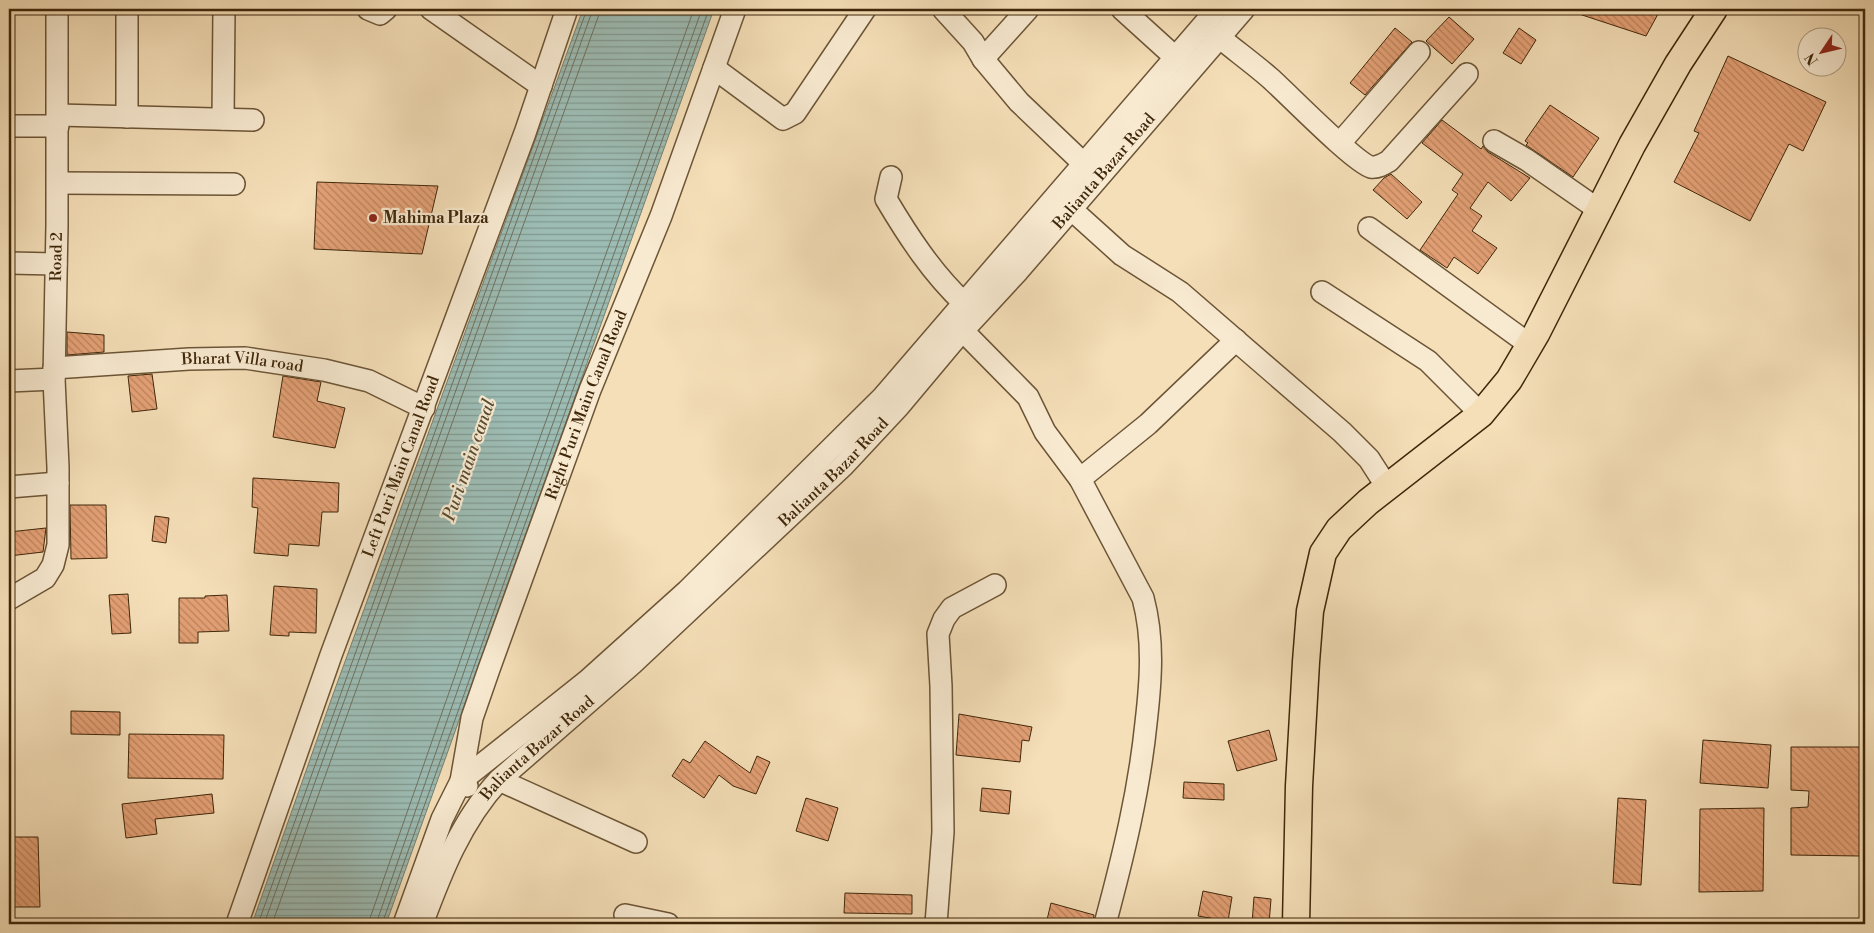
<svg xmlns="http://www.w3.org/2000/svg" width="1874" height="933" font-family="'Libre Bodoni',serif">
	<defs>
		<pattern id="water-rules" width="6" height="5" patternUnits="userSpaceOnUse" patternTransform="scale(1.25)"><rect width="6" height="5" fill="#9dbcb4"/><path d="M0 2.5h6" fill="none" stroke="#819991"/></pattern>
		<pattern id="building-back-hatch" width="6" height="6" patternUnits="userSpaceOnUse" patternTransform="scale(1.25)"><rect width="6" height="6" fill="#e5a176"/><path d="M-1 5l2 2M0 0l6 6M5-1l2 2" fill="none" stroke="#bb835f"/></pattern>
	</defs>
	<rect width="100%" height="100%" fill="#f5dfb8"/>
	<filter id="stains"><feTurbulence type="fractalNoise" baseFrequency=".004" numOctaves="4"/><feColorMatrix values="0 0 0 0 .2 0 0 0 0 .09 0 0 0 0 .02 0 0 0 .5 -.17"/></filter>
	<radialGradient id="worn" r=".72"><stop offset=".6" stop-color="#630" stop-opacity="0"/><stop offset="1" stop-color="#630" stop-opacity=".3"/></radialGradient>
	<polygon fill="url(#water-rules)" stroke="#778070" points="583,9 714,9 386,924 252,924 331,700"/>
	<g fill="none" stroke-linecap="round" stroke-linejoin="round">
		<g stroke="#6e725f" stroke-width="1">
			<polyline points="258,924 587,9"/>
			<polyline points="264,924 593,9"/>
			<polyline points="272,924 601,9"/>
			<polyline points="368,924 473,624 694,9"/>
			<polyline points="376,924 480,626 702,9"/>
			<polyline points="382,924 709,9"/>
		</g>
	</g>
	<g fill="url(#building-back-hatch)" stroke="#3f270a">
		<polygon points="1570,9 1650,9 1658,14 1646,36 1570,11"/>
		<polygon points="1449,17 1474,39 1452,64 1426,41"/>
		<polygon points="1395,28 1412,42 1365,95 1350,83"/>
		<polygon points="1519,28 1536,40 1521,64 1503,53"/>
		<polygon points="1728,56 1826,102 1803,151 1789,144 1750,221 1674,182 1699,133 1694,131"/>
		<polygon points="1550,105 1599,138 1573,177 1526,145 1528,143 1525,141"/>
		<polygon points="1442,120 1481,149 1483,146 1488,152 1530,178 1511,201 1488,182 1470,208 1482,216 1472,231 1497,248 1478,274 1454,257 1447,268 1420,250 1458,194 1452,190 1463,174 1422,143"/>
		<polygon points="1391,174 1422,202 1407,219 1373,190 1384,178"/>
		<polygon points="317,182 438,186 422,254 314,249"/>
		<polygon points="67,332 104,335 104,352 67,355"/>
		<polygon points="152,374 157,409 132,412 128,376"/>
		<polygon points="283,376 321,382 317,401 345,408 335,448 273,437"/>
		<polygon points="253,478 339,483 338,512 322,512 319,546 289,544 288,556 254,553 258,508 252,507"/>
		<polygon points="70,505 106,505 107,558 71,559"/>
		<polygon points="155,516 169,518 166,543 152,541"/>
		<polygon points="46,528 43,552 9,556 9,532"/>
		<polygon points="274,586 317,589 316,633 289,632 289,636 270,635"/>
		<polygon points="128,594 131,633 112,634 109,595"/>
		<polygon points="227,595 229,631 198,632 198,643 179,643 179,598 205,598 205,596"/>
		<polygon points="71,711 120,712 120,735 71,734"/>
		<polygon points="959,714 1032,727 1029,741 1022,740 1020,762 956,755"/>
		<polygon points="1269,730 1277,760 1237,771 1228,741"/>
		<polygon points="129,734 224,735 223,779 128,778"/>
		<polygon points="1703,740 1771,745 1768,788 1700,783"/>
		<polygon points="705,741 750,773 757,756 770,762 756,794 733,786 719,775 704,798 672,776 683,759 690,763"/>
		<polygon points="1791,747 1860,747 1860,856 1791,855 1791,808 1808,807 1809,791 1791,790"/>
		<polygon points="1184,782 1224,784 1224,800 1183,798"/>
		<polygon points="982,788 1011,791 1009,814 980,811"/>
		<polygon points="212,794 214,813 155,819 157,834 126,838 122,804"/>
		<polygon points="806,798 838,808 828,841 796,831"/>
		<polygon points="1618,798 1646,800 1641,885 1613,883"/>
		<polygon points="1764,808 1763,891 1699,892 1700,809"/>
		<polygon points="9,837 38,837 40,907 9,907"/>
		<polygon points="1203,891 1232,897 1228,921 1198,916"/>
		<polygon points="845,893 912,895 912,914 844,913"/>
		<polygon points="1254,897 1271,899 1269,924 1252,924"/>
		<polygon points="1051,903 1094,915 1093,924 1046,924"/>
	</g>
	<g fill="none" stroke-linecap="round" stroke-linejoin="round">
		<g stroke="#6c5536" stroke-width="24">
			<g id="minor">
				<polyline points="127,9 127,117"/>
				<polyline points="368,9 380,14 386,9"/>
				<polyline points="431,9 541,86"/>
				<polyline points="943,9 973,42 983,59 1019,102 1083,163"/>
				<polyline points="1122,9 1176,58"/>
				<path d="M1219 37C1236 51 1254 64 1270 78 1288 94 1355 163 1371 167 1378 168 1384 164 1389 161L1467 74"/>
				<polyline points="983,59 1028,9"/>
				<polyline points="714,68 783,119 795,113 865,9"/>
				<polyline points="58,115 253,120"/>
				<polyline points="223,119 224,9"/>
				<polyline points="9,126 58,126"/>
				<polyline points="1494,141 1527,160 1599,210"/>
				<polyline points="1340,143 1419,52"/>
				<path d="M891 177 886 199C908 236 932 273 964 303"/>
				<polyline points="58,183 234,184"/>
				<polyline points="1071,209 1122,255 1180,292 1342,432 1369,459 1387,487"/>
				<polyline points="1369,228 1530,345"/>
				<polyline points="9,263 56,264"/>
				<polyline points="1322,292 1428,361 1481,414"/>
				<path d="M963 331 1028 397 1045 432 1080 479 1143 598C1154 639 1151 680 1146 723 1139 792 1123 857 1105 924"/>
				<path id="s1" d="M54 368 189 359 245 358 324 370 369 381 424 408"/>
				<polyline points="9,381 54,379"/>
				<polyline points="1080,479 1148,424 1236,340"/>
				<polyline points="9,487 58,483"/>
				<path id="s2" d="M9 599 45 578 53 565 58 545V467L54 379 57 225V9"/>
				<polyline points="499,780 636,842"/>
				<path id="s3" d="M467 786 461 781 472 718 489 669 590 390 661 216 735 9"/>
				<polyline points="625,915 668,924"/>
				<path id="s4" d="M237 924 331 655 525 133 567 9"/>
				<polyline points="404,924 442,819 461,781 587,681 687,591 882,398 1217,9"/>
				<path id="s5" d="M422 924C441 873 461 821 499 780L632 664 843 466 899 406 956 338 1018 271 1244 9"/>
				<polyline points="936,924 943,832 941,686 938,634 944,619 952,608 995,585"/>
			</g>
		</g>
		<g stroke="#3f270a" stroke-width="29">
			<polyline id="major" points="1296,924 1299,786 1306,662 1310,611 1323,553 1339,529 1368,502 1481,414 1509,380 1536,334 1632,145 1678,64 1714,9"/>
		</g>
		<use href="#minor" stroke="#f8ead1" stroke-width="21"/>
		<use href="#major" stroke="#f5dfb8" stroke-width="26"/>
	</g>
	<circle fill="#8f2418" stroke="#f8ead1" stroke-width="2" cx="373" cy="218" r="5"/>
	<g text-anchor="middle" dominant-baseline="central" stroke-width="4.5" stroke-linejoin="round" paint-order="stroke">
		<g font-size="16" fill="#3f270a" stroke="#f8ead1">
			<text stroke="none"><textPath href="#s5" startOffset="1024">Balianta Bazar Road</textPath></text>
			<text stroke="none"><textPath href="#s2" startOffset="366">Road 2</textPath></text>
			<text stroke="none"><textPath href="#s1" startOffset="189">Bharat Villa road</textPath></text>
			<text stroke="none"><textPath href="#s3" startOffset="405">Right Puri Main Canal Road</textPath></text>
			<text stroke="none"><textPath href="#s4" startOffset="486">Left Puri Main Canal Road</textPath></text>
			<text stroke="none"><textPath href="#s5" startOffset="619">Balianta Bazar Road</textPath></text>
			<text stroke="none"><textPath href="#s5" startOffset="214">Balianta Bazar Road</textPath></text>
		</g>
		<g font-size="16" font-weight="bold" fill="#3f270a" stroke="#f8ead1" text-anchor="start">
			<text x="383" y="218">Mahima Plaza</text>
		</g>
		<g font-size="18" font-style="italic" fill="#564c34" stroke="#f8ead1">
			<text transform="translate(469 460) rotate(-71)">Puri main canal</text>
		</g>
	</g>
	<rect width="1874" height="933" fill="none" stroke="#f5dfb8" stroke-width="30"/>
	<rect x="10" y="10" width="1854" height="913" fill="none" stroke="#3f270a" stroke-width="2.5"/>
	<rect x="15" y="15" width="1844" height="903" fill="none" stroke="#3f270a"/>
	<g transform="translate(1822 52) rotate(235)"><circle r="24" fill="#f8ead1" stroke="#ae9c81"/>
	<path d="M0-4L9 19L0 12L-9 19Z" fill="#8f2418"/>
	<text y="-8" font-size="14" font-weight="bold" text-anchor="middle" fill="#3f270a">N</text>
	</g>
	<rect width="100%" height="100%" filter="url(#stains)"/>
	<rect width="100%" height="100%" fill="url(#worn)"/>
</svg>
